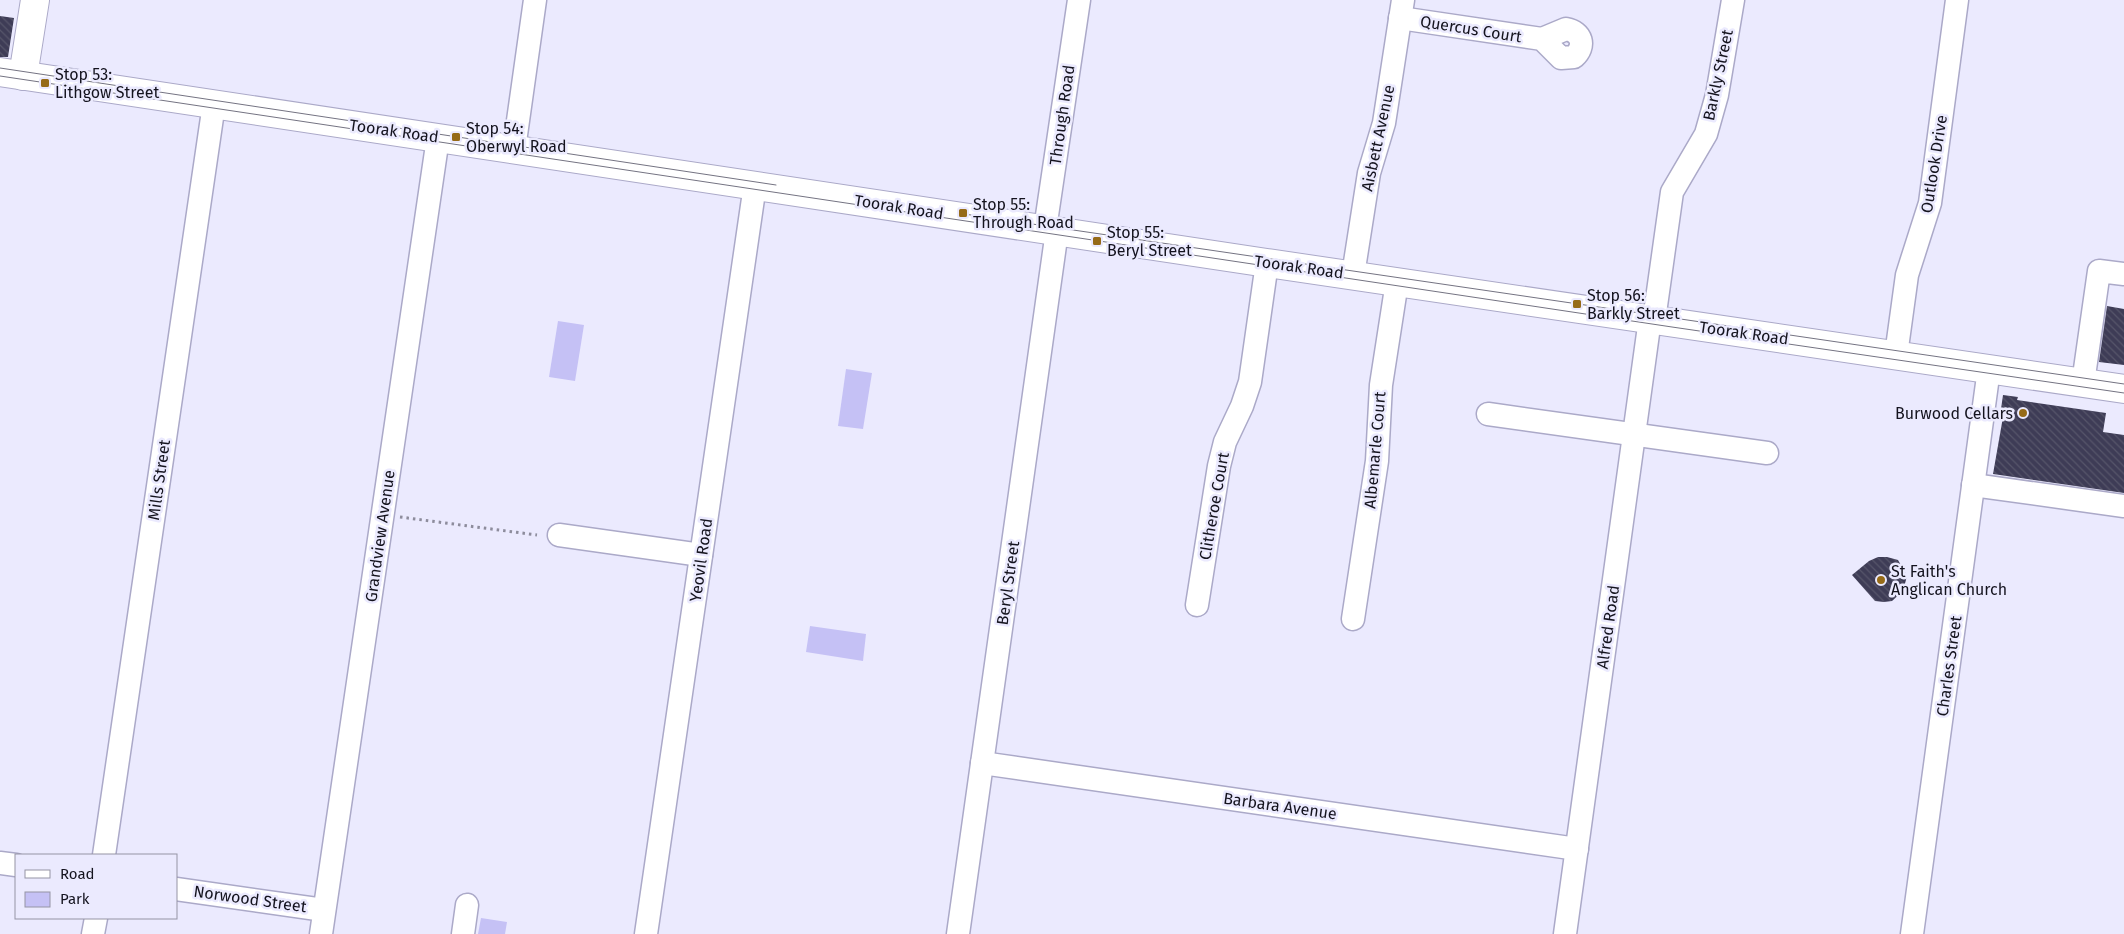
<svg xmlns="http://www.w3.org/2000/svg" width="2124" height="934" font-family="'Fira Sans',sans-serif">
	<defs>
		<pattern id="building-back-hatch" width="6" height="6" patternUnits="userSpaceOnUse" patternTransform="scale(1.25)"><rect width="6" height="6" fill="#3e3c56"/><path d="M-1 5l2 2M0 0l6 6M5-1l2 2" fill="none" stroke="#56556a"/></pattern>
	</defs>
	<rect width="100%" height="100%" fill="#ebeafe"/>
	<g fill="#c5c1f5">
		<polygon points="558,321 584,325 575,381 549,377"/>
		<polygon points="846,369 872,373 863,429 838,426"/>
		<polygon points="810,626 866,634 863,661 806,652"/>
		<polygon points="481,918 507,922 505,934 478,934"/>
	</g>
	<g fill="url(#building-back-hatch)">
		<polygon points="0,16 14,18 8,57 0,57"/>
		<polygon points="2107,306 2124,309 2124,365 2099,362"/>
		<polygon points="2003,395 2018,397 2017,400 2106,413 2103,432 2124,435 2124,493 1993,474 2003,417 2000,416"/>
		<polygon points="1878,557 1887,557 1898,560 1907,576 1903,591 1892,601 1884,602 1875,601 1852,575 1869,561"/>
	</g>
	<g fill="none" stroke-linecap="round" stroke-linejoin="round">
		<g stroke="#aba9c8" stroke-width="25">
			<g id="minor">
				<path d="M1400 18 1542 39 1566 29C1582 32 1586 46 1574 57L1561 58 1542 39"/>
				<polyline points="514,149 535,0"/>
				<polyline points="1045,229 1079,0"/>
				<polyline points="1353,275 1369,173 1384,123 1403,0"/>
				<polyline points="1654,320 1672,192 1706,134 1717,95 1733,0"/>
				<polyline points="1896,355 1907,275 1930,203 1957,0"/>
				<polyline points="2083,383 2099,271 2124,274"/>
				<polyline points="1488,414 1767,453"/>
				<polyline points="1973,485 2124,506"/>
				<polyline points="559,535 701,555"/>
				<polyline points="1197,605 1219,466 1225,442 1242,406 1250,382 1267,263"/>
				<polyline points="1353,619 1377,461 1381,385 1397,282"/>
				<polyline points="982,763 1577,849"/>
				<polyline points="104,855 214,104"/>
				<polyline points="0,863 16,865"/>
				<polyline points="176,889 324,910"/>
				<polyline points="93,934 96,918"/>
				<polyline points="321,934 438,138"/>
				<polyline points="463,934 467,905"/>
				<polyline points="646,934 755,185"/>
				<polyline points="958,934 1057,231"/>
				<polyline points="1565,934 1650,319"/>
				<polyline points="1912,934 1989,369"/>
			</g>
		</g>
		<g stroke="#aba9c8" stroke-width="30">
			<polyline id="major" points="23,76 35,0"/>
		</g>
		<g stroke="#aba9c8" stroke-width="30">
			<polyline id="highway" points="0,72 1267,263 2124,389"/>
		</g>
		<polyline stroke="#8d8c9c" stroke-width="3" stroke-dasharray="2.5 4" stroke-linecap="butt" points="400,517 537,535"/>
		<use href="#minor" stroke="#fff" stroke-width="22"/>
		<use href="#major" stroke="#fff" stroke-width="28"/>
		<use href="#highway" stroke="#fff" stroke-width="28"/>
		<g stroke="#747382" stroke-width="1">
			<polyline points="0,68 776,185"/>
			<polyline points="0,76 1672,327 2124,393"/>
			<polyline points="964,214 2124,384"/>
		</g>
	</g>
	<g fill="#966b18" stroke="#ebeafe" stroke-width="2">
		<rect x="40" y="78" width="10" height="10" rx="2.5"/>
		<rect x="451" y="132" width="10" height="10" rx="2.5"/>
		<rect x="958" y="208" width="10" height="10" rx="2.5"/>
		<rect x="1092" y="236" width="10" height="10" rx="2.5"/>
		<rect x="1572" y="299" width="10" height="10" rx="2.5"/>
		<circle cx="2023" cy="413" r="5"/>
		<circle cx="1881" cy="580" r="5"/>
	</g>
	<g text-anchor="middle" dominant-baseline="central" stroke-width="5" stroke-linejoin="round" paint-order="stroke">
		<g font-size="16" fill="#14131e" stroke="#ebeafe">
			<text transform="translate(1471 29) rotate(9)">Quercus Court</text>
			<text transform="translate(1718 75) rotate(-78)">Barkly Street</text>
			<text transform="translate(1062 115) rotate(-82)">Through Road</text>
			<text transform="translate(394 131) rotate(8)">Toorak Road</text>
			<text transform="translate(1378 138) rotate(-78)">Aisbett Avenue</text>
			<text transform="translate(1934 164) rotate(-81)">Outlook Drive</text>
			<text transform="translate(899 207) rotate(9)">Toorak Road</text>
			<text transform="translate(1299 267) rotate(8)">Toorak Road</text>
			<text transform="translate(1744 333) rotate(8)">Toorak Road</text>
			<text transform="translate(1375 450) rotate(-85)">Albemarle Court</text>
			<text transform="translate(159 480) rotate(-82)">Mills Street</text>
			<text transform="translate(1214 506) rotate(-80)">Clitheroe Court</text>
			<text transform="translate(380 536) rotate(-82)">Grandview Avenue</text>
			<text transform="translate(701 560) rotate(-82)">Yeovil Road</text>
			<text transform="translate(1008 583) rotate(-82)">Beryl Street</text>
			<text transform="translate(1608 627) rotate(-82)">Alfred Road</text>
			<text transform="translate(1949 666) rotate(-82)">Charles Street</text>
			<text transform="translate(1280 806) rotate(8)">Barbara Avenue</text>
			<text transform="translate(250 899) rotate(8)">Norwood Street</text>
		</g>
		<g font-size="16" fill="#14131e" stroke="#ebeafe" text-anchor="start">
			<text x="55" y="74">Stop 53:<tspan x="55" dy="18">Lithgow Street</tspan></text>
			<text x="466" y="128">Stop 54:<tspan x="466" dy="18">Oberwyl Road</tspan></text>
			<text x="973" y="204">Stop 55:<tspan x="973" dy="18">Through Road</tspan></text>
			<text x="1107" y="232">Stop 55:<tspan x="1107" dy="18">Beryl Street</tspan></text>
			<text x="1587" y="295">Stop 56:<tspan x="1587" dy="18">Barkly Street</tspan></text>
			<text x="2013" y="413" text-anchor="end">Burwood Cellars</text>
			<text x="1891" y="571">St Faith's<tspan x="1891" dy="18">Anglican Church</tspan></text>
		</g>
	</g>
	<rect x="15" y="854" width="162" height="65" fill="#ebeafe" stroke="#9594a4"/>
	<rect x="25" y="870" width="25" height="8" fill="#ffffff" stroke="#9594a4"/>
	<text x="60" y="879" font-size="15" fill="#14131e">Road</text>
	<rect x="25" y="892" width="25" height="15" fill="#c5c1f5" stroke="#9594a4"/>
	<text x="60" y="904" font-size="15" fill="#14131e">Park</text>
</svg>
